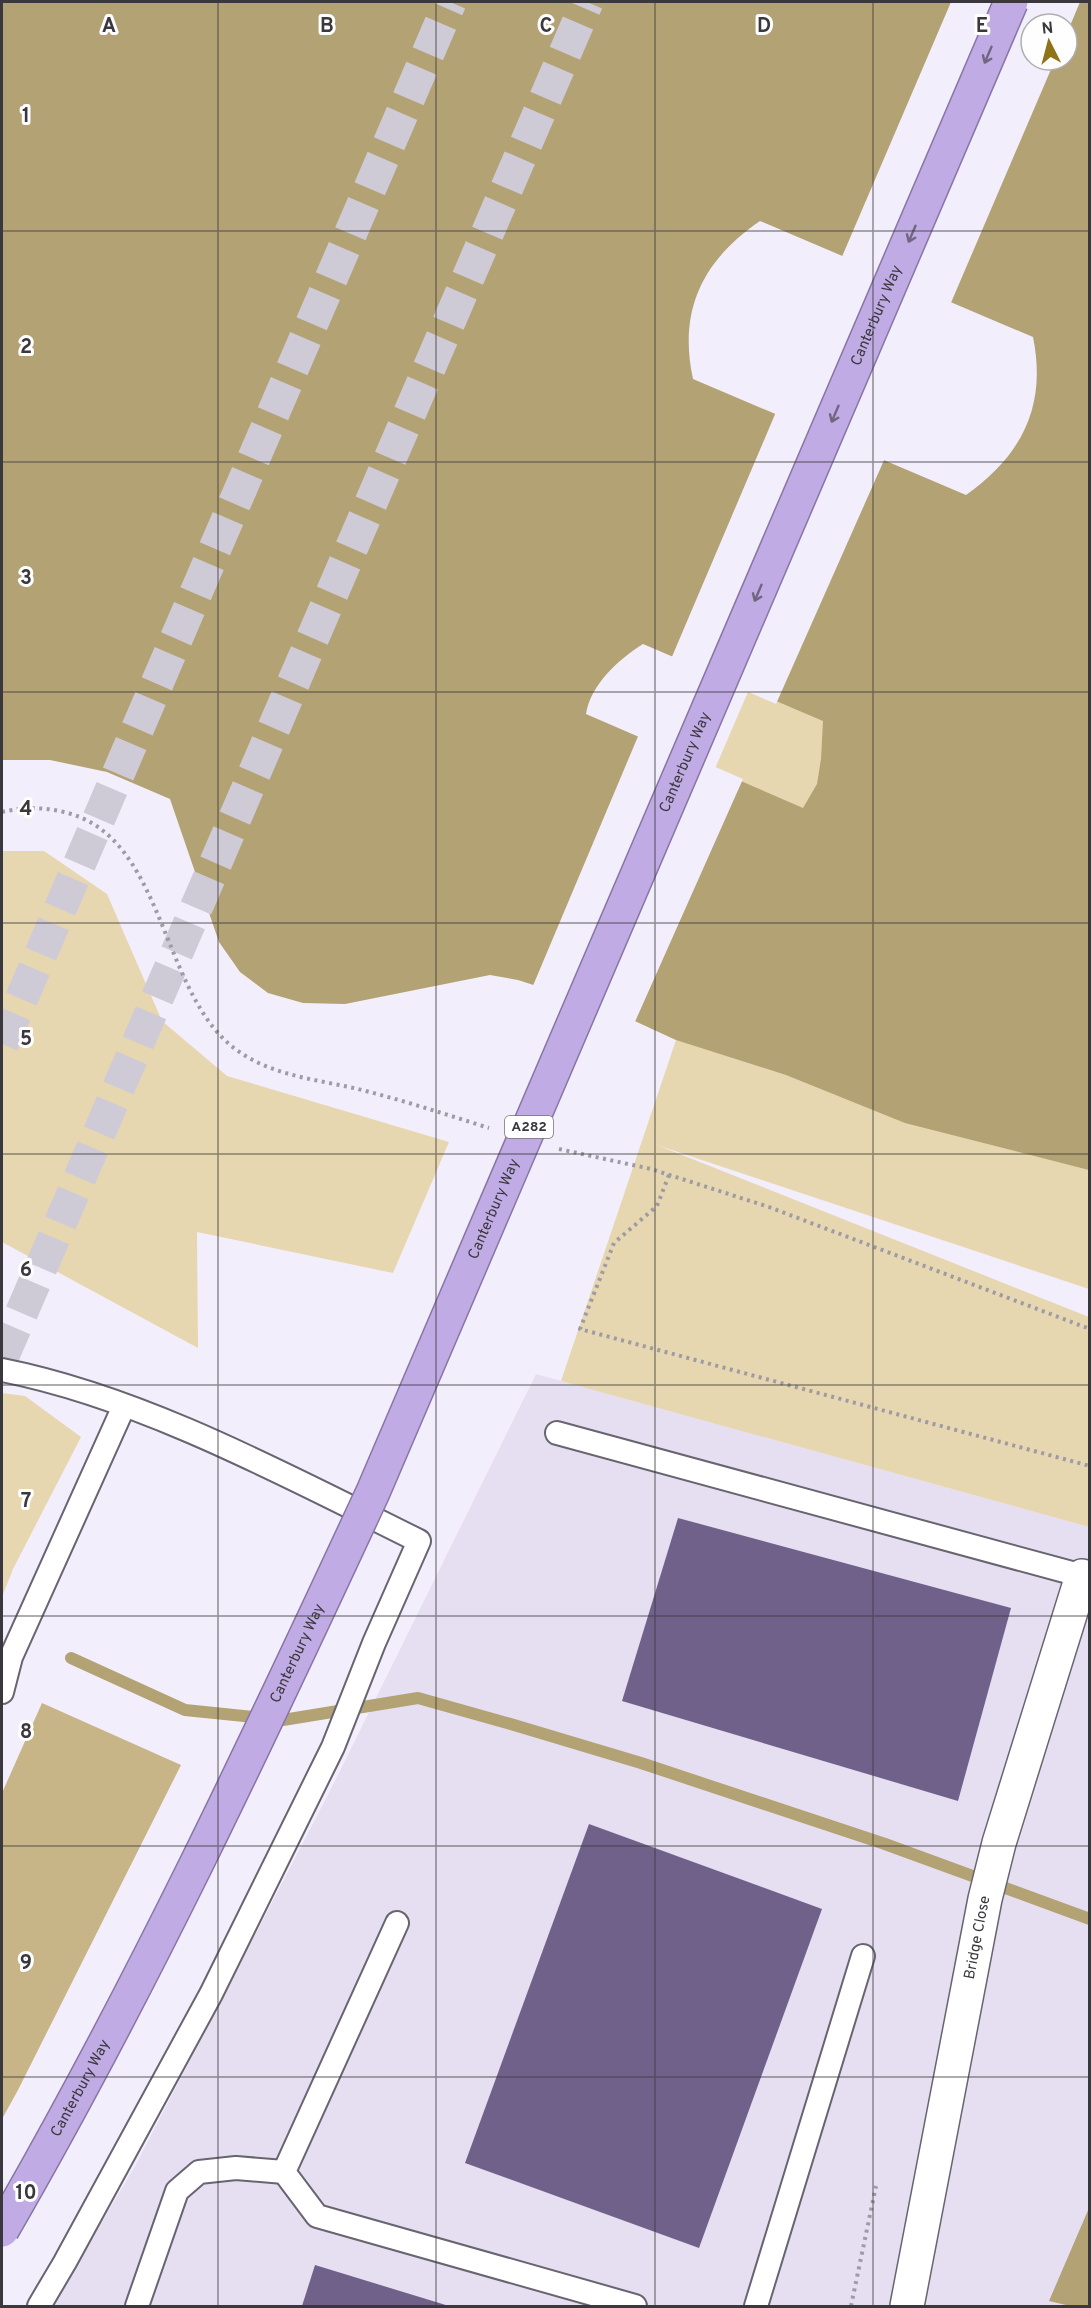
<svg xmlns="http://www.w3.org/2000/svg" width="1091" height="2308" font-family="Overpass,sans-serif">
	<rect width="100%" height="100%" fill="#f3eefc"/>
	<polygon fill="#e6dff2" points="536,1374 1089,1527 1089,2306 52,2306 135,2166 336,1779"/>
	<g fill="#e6d7b0">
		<polygon points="751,685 798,703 847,734 1089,958 1089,1289 657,1145 1089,1317 1089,1527 561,1381 676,1040 611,1010"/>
		<polygon points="2,851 44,851 107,894 162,1021 227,1076 449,1142 393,1273 197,1232 198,1348 2,1242"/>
		<polygon points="2,1393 25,1396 81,1437 13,1569 2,1597"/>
	</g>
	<polygon fill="#c7b587" points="42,1703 181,1765 18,2090 2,2119 2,1793"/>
	<g fill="#b3a274" fill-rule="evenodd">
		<path d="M2 2H1089V1170L905 1123 786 1075 676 1040 611 1010 518 980 490 975 345 1004 303 1003 268 993 240 972 219 942 170 799 107 772 50 760H2ZM1031 24H1067V60H1031ZM760 221 1033 337C1047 406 1022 455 966 495L693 379C678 310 703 260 760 221ZM643 644 823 721 821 759 817 784 803 808 586 714C591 684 618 660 643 644Z"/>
		<polygon points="1089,2208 1089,2306 1070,2306 1049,2301"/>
	</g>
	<g fill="#f3eefc">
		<polygon points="951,2 1080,2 1067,33 1067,24 1031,24 1031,60 1055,60 950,305 841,259"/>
		<polygon points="776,412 885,458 776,704 671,659"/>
		<polygon points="639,734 743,779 634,1024 610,1013 532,988"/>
	</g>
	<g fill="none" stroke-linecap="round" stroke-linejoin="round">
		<polyline stroke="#b3a274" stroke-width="12" points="71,1658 185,1710 283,1720 418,1698 514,1725 641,1763 885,1844 1090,1919"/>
	</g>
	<g fill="#70618a">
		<polygon points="678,1518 1011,1608 958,1801 622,1701"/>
		<polygon points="589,1824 822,1909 699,2248 465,2163"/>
		<polygon points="315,2265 449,2306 302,2306"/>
	</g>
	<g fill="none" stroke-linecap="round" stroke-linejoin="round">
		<g stroke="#cecad6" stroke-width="33" stroke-dasharray="33 16" stroke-linecap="butt">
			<polyline points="2,1044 450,2"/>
			<polyline points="2,1358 587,2"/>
		</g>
		<g stroke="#686470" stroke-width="26">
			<g id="service">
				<path d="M2 1370C144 1398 289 1477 419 1541L374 1643 333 1747 211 1994 65 2262 39 2306"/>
				<polyline points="557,1433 1090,1578"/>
				<polyline points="2,1692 11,1657 124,1406"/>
				<polyline points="397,1923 284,2172 317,2216 635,2306"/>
				<polyline points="137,2306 177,2191 199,2172 236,2168 284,2172"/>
				<polyline points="756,2306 863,1956"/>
			</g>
		</g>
		<g stroke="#686470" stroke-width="36">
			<g id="minor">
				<path id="s1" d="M907 2306 985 1899 999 1843 1082 1576"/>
			</g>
		</g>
		<g stroke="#9f9ba5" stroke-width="4" stroke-dasharray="3 4.5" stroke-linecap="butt">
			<path d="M2 812C23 807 43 807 64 812 168 836 159 1000 241 1053 275 1076 319 1080 358 1089 402 1100 445 1114 489 1128"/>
			<polyline points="559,1149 651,1169 769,1207 1090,1329"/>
			<polyline points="669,1175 657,1206 614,1243 580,1329 1090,1466"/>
			<polyline points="851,2306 876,2186"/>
		</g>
		<use href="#service" stroke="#fff" stroke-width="22"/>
		<use href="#minor" stroke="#fff" stroke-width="33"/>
		<g stroke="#8775a5" stroke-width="36" stroke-linecap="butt">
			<g id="trunk-bridge">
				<path id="s2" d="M2 2230C140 1991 257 1742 373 1492L1011 2"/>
			</g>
		</g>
		<use href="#trunk-bridge" stroke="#c0abe4" stroke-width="33"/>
	</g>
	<defs><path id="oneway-shaft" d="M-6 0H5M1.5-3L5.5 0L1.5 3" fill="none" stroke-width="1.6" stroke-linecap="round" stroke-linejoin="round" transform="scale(1.5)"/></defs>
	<g stroke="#706680">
		<use href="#oneway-shaft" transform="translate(988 55) rotate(113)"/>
		<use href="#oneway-shaft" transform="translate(912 234) rotate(113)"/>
		<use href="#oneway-shaft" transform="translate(835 414) rotate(113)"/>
		<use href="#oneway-shaft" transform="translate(758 593) rotate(113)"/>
	</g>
	<path fill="none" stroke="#3a383d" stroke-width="1.5" stroke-opacity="0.55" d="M218 2V2306M436 2V2306M655 2V2306M873 2V2306M2 231H1090M2 462H1090M2 692H1090M2 923H1090M2 1154H1090M2 1385H1090M2 1616H1090M2 1846H1090M2 2077H1090"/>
	<g text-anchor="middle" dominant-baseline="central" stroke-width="6" stroke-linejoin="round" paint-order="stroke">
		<rect fill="#fefefe" stroke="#757377" stroke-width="1.5" x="505" y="1116" width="48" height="22" rx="4.5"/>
		<g font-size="14" font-weight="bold" fill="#3a383d">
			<text x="529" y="1127">A282</text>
		</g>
		<g font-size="15" fill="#3a383d" stroke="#fefefe">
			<text stroke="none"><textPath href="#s2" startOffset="2106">Canterbury Way</textPath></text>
			<text stroke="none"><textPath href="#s2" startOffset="1620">Canterbury Way</textPath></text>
			<text stroke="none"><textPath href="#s2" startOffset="1134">Canterbury Way</textPath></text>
			<text stroke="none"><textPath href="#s2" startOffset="648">Canterbury Way</textPath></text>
			<text stroke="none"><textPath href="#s1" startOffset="375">Bridge Close</textPath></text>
			<text stroke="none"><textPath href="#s2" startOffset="162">Canterbury Way</textPath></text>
		</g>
	</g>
	<g font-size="20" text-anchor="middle" font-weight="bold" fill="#3a383d" stroke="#fefefe" stroke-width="6" stroke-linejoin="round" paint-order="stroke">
		<text x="109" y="32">A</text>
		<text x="327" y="32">B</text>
		<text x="546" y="32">C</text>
		<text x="764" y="32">D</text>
		<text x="982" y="32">E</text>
		<text x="26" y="122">1</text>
		<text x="26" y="353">2</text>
		<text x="26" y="584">3</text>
		<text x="26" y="815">4</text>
		<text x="26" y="1045">5</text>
		<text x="26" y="1276">6</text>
		<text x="26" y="1507">7</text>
		<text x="26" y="1738">8</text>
		<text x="26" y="1969">9</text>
		<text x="26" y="2199">10</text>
	</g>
	<rect width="1091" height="2308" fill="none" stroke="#3a383d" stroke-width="6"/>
	<g transform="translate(1049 42) rotate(354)"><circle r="28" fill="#fefefe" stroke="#b0afb1" stroke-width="1.5"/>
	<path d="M0-4.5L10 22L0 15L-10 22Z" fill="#907318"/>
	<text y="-9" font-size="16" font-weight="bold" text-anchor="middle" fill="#3a383d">N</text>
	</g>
</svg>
